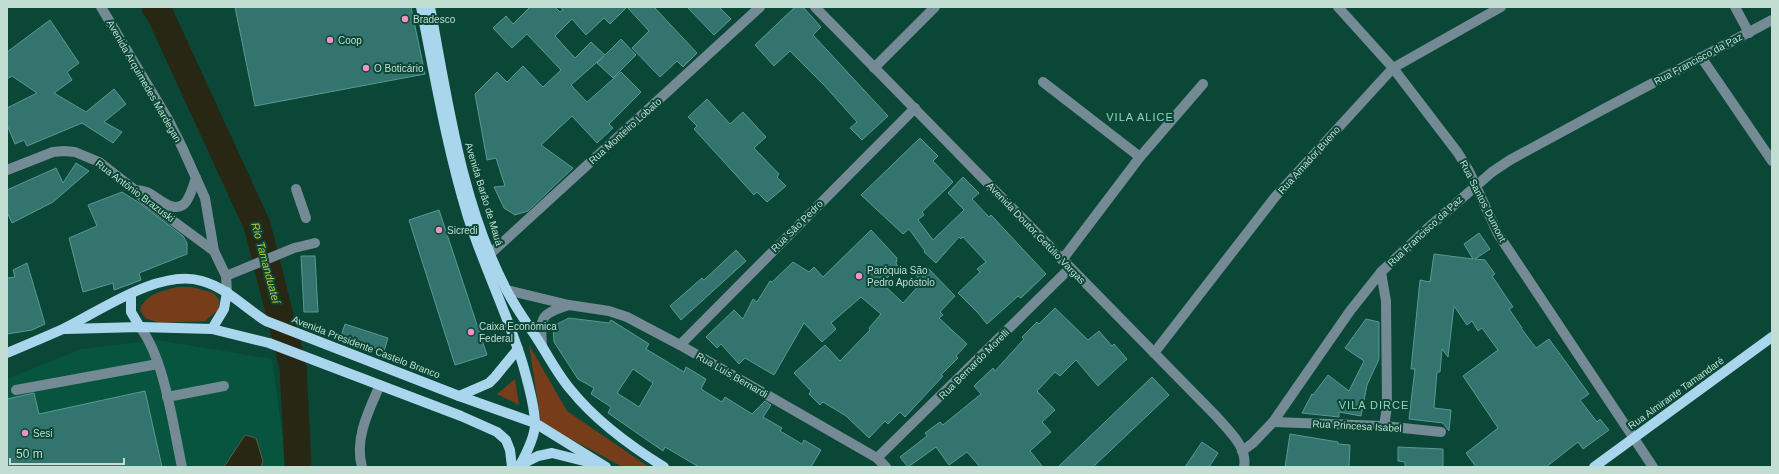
<svg xmlns="http://www.w3.org/2000/svg" width="1779" height="474" font-family="Helvetica,sans-serif">
	<rect width="100%" height="100%" fill="#0a4736"/>
	<polygon fill="#07543f" points="157,340 272,359 287,467 7,467 7,379 81,349"/>
	<g fill="#773d1b">
		<path d="M177 287H191L214 293 219 300V309L205 321 160 323 145 318 140 310C145 294 163 291 177 287Z"/>
		<polygon points="529,345 567,411 649,467 623,467 541,423"/>
		<polygon points="515,379 519,405 497,394"/>
	</g>
	<polygon fill="#272713" stroke="#565e4c" points="245,435 256,438 263,461 261,467 224,467"/>
	<g fill="none" stroke-linecap="round" stroke-linejoin="round">
		<polyline stroke="#272713" stroke-width="27" points="155,7 159,12 257,225 293,367 298,467"/>
	</g>
	<g fill="#33746f" stroke="#599994" fill-rule="evenodd">
		<polygon points="235,7 411,7 425,74 255,106"/>
		<polygon points="530,7 555,7 560,12 563,10 560,7 654,7 697,53 683,67 677,61 660,77 632,48 649,31 627,7 610,24 604,18 586,35 572,19 555,36 575,58 591,42 605,55 621,39 636,55 613,78 597,63 604,56 571,85 587,102 621,72 641,92 609,124 613,128 597,143 572,116 541,145 573,168 528,211 515,215 504,208 494,187 505,186 496,158 487,160 475,94 497,72 507,82 523,66 543,87 561,70 527,34 512,48 493,28 506,16 513,24"/>
		<polygon points="687,7 719,7 731,19 714,35"/>
		<polygon points="795,7 803,7 821,27 813,35 888,116 862,140 850,128 857,122 824,85 790,51 774,66 755,45"/>
		<polygon points="50,20 79,63 67,72 72,80 54,93 86,112 114,89 126,104 104,122 122,132 113,143 82,123 27,146 24,140 15,144 7,125 7,108 37,93 12,76 7,79 7,52"/>
		<polygon points="707,99 730,124 743,112 766,137 754,148 779,174 777,177 786,186 767,202 757,192 754,195 694,129 697,126 688,117"/>
		<polygon points="920,138 938,156 933,161 953,182 922,212 924,215 918,220 933,240 964,210 948,193 963,177 979,193 972,199 989,217 991,215 1046,274 1021,298 1018,296 987,324 978,313 958,293 980,272 977,269 986,262 963,237 961,239 959,237 936,263 924,252 925,251 909,229 903,234 861,195"/>
		<polygon points="76,163 89,171 53,202 12,223 7,212 7,190 56,168 63,183"/>
		<polygon points="122,192 138,202 183,236 187,243 187,254 139,273 141,280 128,285 114,290 113,283 83,292 69,238 97,226 88,205"/>
		<polygon points="439,210 487,355 455,365 409,220"/>
		<polygon points="871,230 897,258 896,263 898,267 882,283 903,303 922,282 916,275 927,267 955,296 940,312 943,315 939,318 967,344 956,356 958,358 941,375 943,376 905,417 900,412 888,424 885,421 869,438 846,416 823,402 820,405 809,394 811,391 794,373 825,345 840,361 870,330 869,328 881,314 861,297 831,323 836,329 822,342 804,323 774,375 745,358 739,364 721,344 717,348 706,337 734,310 743,319 753,299 757,302 770,281 772,282 793,262 809,272 814,267 823,277"/>
		<polygon points="1479,233 1490,249 1475,259 1485,260 1495,274 1492,276 1513,307 1509,309 1522,328 1521,328 1536,348 1549,339 1589,394 1580,400 1597,422 1600,419 1609,430 1583,449 1578,442 1546,467 1476,467 1466,453 1498,428 1463,376 1498,350 1482,328 1478,331 1472,321 1467,325 1454,306 1448,357 1442,349 1440,372 1437,372 1434,408 1451,410 1449,431 1443,423 1409,419 1415,369 1411,369 1420,280 1430,282 1434,254 1473,259 1464,244"/>
		<polygon points="736,250 746,261 681,320 670,306 702,278 704,280"/>
		<polygon points="301,256 315,256 318,312 304,312"/>
		<polygon points="27,263 45,324 32,330 7,334 7,278 15,277 13,270"/>
		<polygon points="1055,308 1088,340 1099,331 1112,346 1114,344 1127,359 1098,386 1076,360 1060,376 1055,372 1037,391 1055,410 1042,422 1051,432 1030,451 1043,467 980,467 967,452 949,465 936,447 908,467 900,457 927,436 925,433 940,422 943,425 981,394 974,386 993,368 995,371 1024,339 1022,337 1037,322 1039,324"/>
		<path d="M569 318 609 323 611 320 649 344 646 349 684 372 686 367 706 379 701 389 722 402 725 397 752 414 765 401 771 405 763 417 782 428 780 431 802 444 804 440 821 450 811 467H699L665 447 663 451 608 413 611 407 591 394 594 388 578 379 554 342 553 326ZM633 369 653 383 639 407 617 393Z"/>
		<polygon points="1366,319 1379,322 1379,359 1367,385 1361,416 1339,412 1339,417 1302,413 1312,394 1313,395 1328,375 1349,391 1364,361 1345,348"/>
		<polygon points="345,324 388,338 384,351 341,336"/>
		<polygon points="1152,377 1169,395 1093,467 1058,467"/>
		<polygon points="145,391 162,467 7,467 7,399 34,393 39,414"/>
		<polygon points="1290,434 1338,442 1338,444 1350,445 1349,467 1285,467"/>
		<polygon points="1202,442 1218,453 1209,467 1185,467"/>
		<polygon points="1398,447 1443,449 1443,467 1405,467 1405,462 1398,461"/>
	</g>
	<g fill="none" stroke-linecap="round" stroke-linejoin="round">
		<g stroke="#748a94" stroke-width="10">
			<polyline points="101,7 168,119 182,147 205,198 214,251"/>
			<path d="M815 7 1216 416C1228 430 1248 447 1244 467"/>
			<polyline points="1338,7 1393,68 1458,153 1469,171 1498,234 1653,467"/>
			<polyline points="1735,7 1749,33"/>
			<polyline points="1701,57 1772,161"/>
			<polyline points="874,68 935,7"/>
			<polyline points="1043,82 1140,157"/>
			<polyline points="7,170 53,152 64,151 75,152 99,162 135,190 146,201 214,251 226,276 227,292"/>
			<polyline points="296,189 306,218"/>
			<path d="M135 190C139 190 143 191 147 192 158 197 175 216 186 202 191 195 193 186 196 178"/>
			<polyline points="490,254 760,7"/>
			<polyline points="1062,260 1140,157 1203,84"/>
			<polyline points="1381,272 1386,301 1387,407 1384,426"/>
			<polyline points="226,276 294,248 315,243"/>
			<polyline points="506,290 569,305 609,311 627,317 680,345 877,458 886,467"/>
			<path d="M140 327C165 360 173 426 182 467"/>
			<polyline points="680,345 915,108"/>
			<path d="M542 346C540 317 540 314 569 305"/>
			<polyline points="1154,353 1275,197 1393,68 1501,7"/>
			<polyline points="16,390 158,364"/>
			<polyline points="167,397 224,386"/>
			<polyline points="1273,422 1384,426 1441,432"/>
			<polyline points="1242,451 1253,443 1273,422 1350,311 1381,272 1429,227 1492,172 1510,160 1602,110 1772,20"/>
			<polyline points="877,458 1070,268"/>
			<path d="M362 467C354 439 369 410 380 385"/>
		</g>
		<g stroke="#a9d6ec" stroke-width="10">
			<path d="M421 7C435 77 447 149 468 217 484 267 508 315 523 365 528 383 534 403 535 422 536 434 525 456 519 467"/>
			<path d="M430 7C448 102 461 202 506 289 515 307 527 323 538 340 549 357 558 375 571 390 595 420 632 447 664 467"/>
			<polyline points="131,295 131,312 140,327"/>
			<polyline points="66,329 140,327 212,329 269,343 461,416 497,432 506,440 510,450 512,467"/>
			<polyline points="212,329 224,309 227,292"/>
			<path d="M7 353C26 345 45 337 63 329 100 311 160 268 202 281 227 288 245 308 266 321L459 396 535 423 606 467"/>
			<polyline points="459,396 489,383 495,377 518,349"/>
			<polyline points="520,465 538,456 552,453 596,464"/>
			<polyline points="1594,467 1772,337"/>
		</g>
	</g>
	<g fill="#fa8fc6" stroke="#0a4736" stroke-width="1.5">
		<circle cx="405" cy="19" r="4"/>
		<circle cx="330" cy="40" r="4"/>
		<circle cx="366" cy="68" r="4"/>
		<circle cx="439" cy="230" r="4"/>
		<circle cx="859" cy="276" r="4"/>
		<circle cx="471" cy="332" r="4"/>
		<circle cx="25" cy="433" r="4"/>
	</g>
	<g text-anchor="middle" dominant-baseline="central" stroke-width="4" stroke-linejoin="round" paint-order="stroke">
		<g font-size="10" fill="#c2ded2" stroke="#0a4736" text-anchor="start">
			<text x="413" y="19">Bradesco</text>
			<text x="338" y="40">Coop</text>
			<text x="374" y="68">O Boticário</text>
			<text x="447" y="230">Sicredi</text>
			<text x="867" y="270">Paróquia São<tspan x="867" dy="12">Pedro Apóstolo</tspan></text>
			<text x="479" y="326">Caixa Econômica<tspan x="479" dy="12">Federal</tspan></text>
			<text x="33" y="433">Sesi</text>
		</g>
		<g font-size="10" fill="#c2ded2" stroke="#0a4736">
			<text transform="translate(1698 59) rotate(-28)">Rua Francisco da Paz</text>
			<text transform="translate(144 81) rotate(60)">Avenida Arquimedes Mardegan</text>
			<text transform="translate(625 131) rotate(-42)">Rua Monteiro Lobato</text>
			<text transform="translate(1309 160) rotate(-48)">Rua Amador Bueno</text>
			<text transform="translate(135 191) rotate(37)">Rua Antônio Brazuski</text>
			<text transform="translate(484 194) rotate(73)">Avenida Barão de Mauá</text>
			<text transform="translate(1483 201) rotate(63)">Rua Santos Dumont</text>
			<text transform="translate(797 226) rotate(-45)">Rua São Pedro</text>
			<text transform="translate(1425 231) rotate(-43)">Rua Francisco da Paz</text>
			<text transform="translate(1036 233) rotate(46)">Avenida Doutor Getúlio Vargas</text>
			<text transform="translate(366 347) rotate(21)">Avenida Presidente Castelo Branco</text>
			<text transform="translate(974 364) rotate(-45)">Rua Bernardo Morelli</text>
			<text transform="translate(732 375) rotate(30)">Rua Luís Bernardi</text>
			<text transform="translate(1676 393) rotate(-36)">Rua Almirante Tamandaré</text>
			<text transform="translate(1357 426) rotate(3)">Rua Princesa Isabel</text>
		</g>
		<g font-size="11" letter-spacing="1" fill="#99d2bc" stroke="#0a4736">
			<text x="1140" y="117">VILA ALICE</text>
			<text x="1374" y="405">VILA DIRCE</text>
		</g>
		<g font-size="11" font-style="italic" fill="#c8c533" stroke="#0a4736">
			<text transform="translate(266 263) rotate(75)">Rio Tamanduateí</text>
		</g>
	</g>
	<rect width="1779" height="474" fill="none" stroke="#c2ded2" stroke-width="16"/>
	<path d="M10 458v6h114v-6" fill="none" stroke="#c2ded2" stroke-width="2"/>
	<text x="16" y="458" font-size="12" fill="#c2ded2" stroke="#0a4736" stroke-width="3" paint-order="stroke">50 m</text>
</svg>
